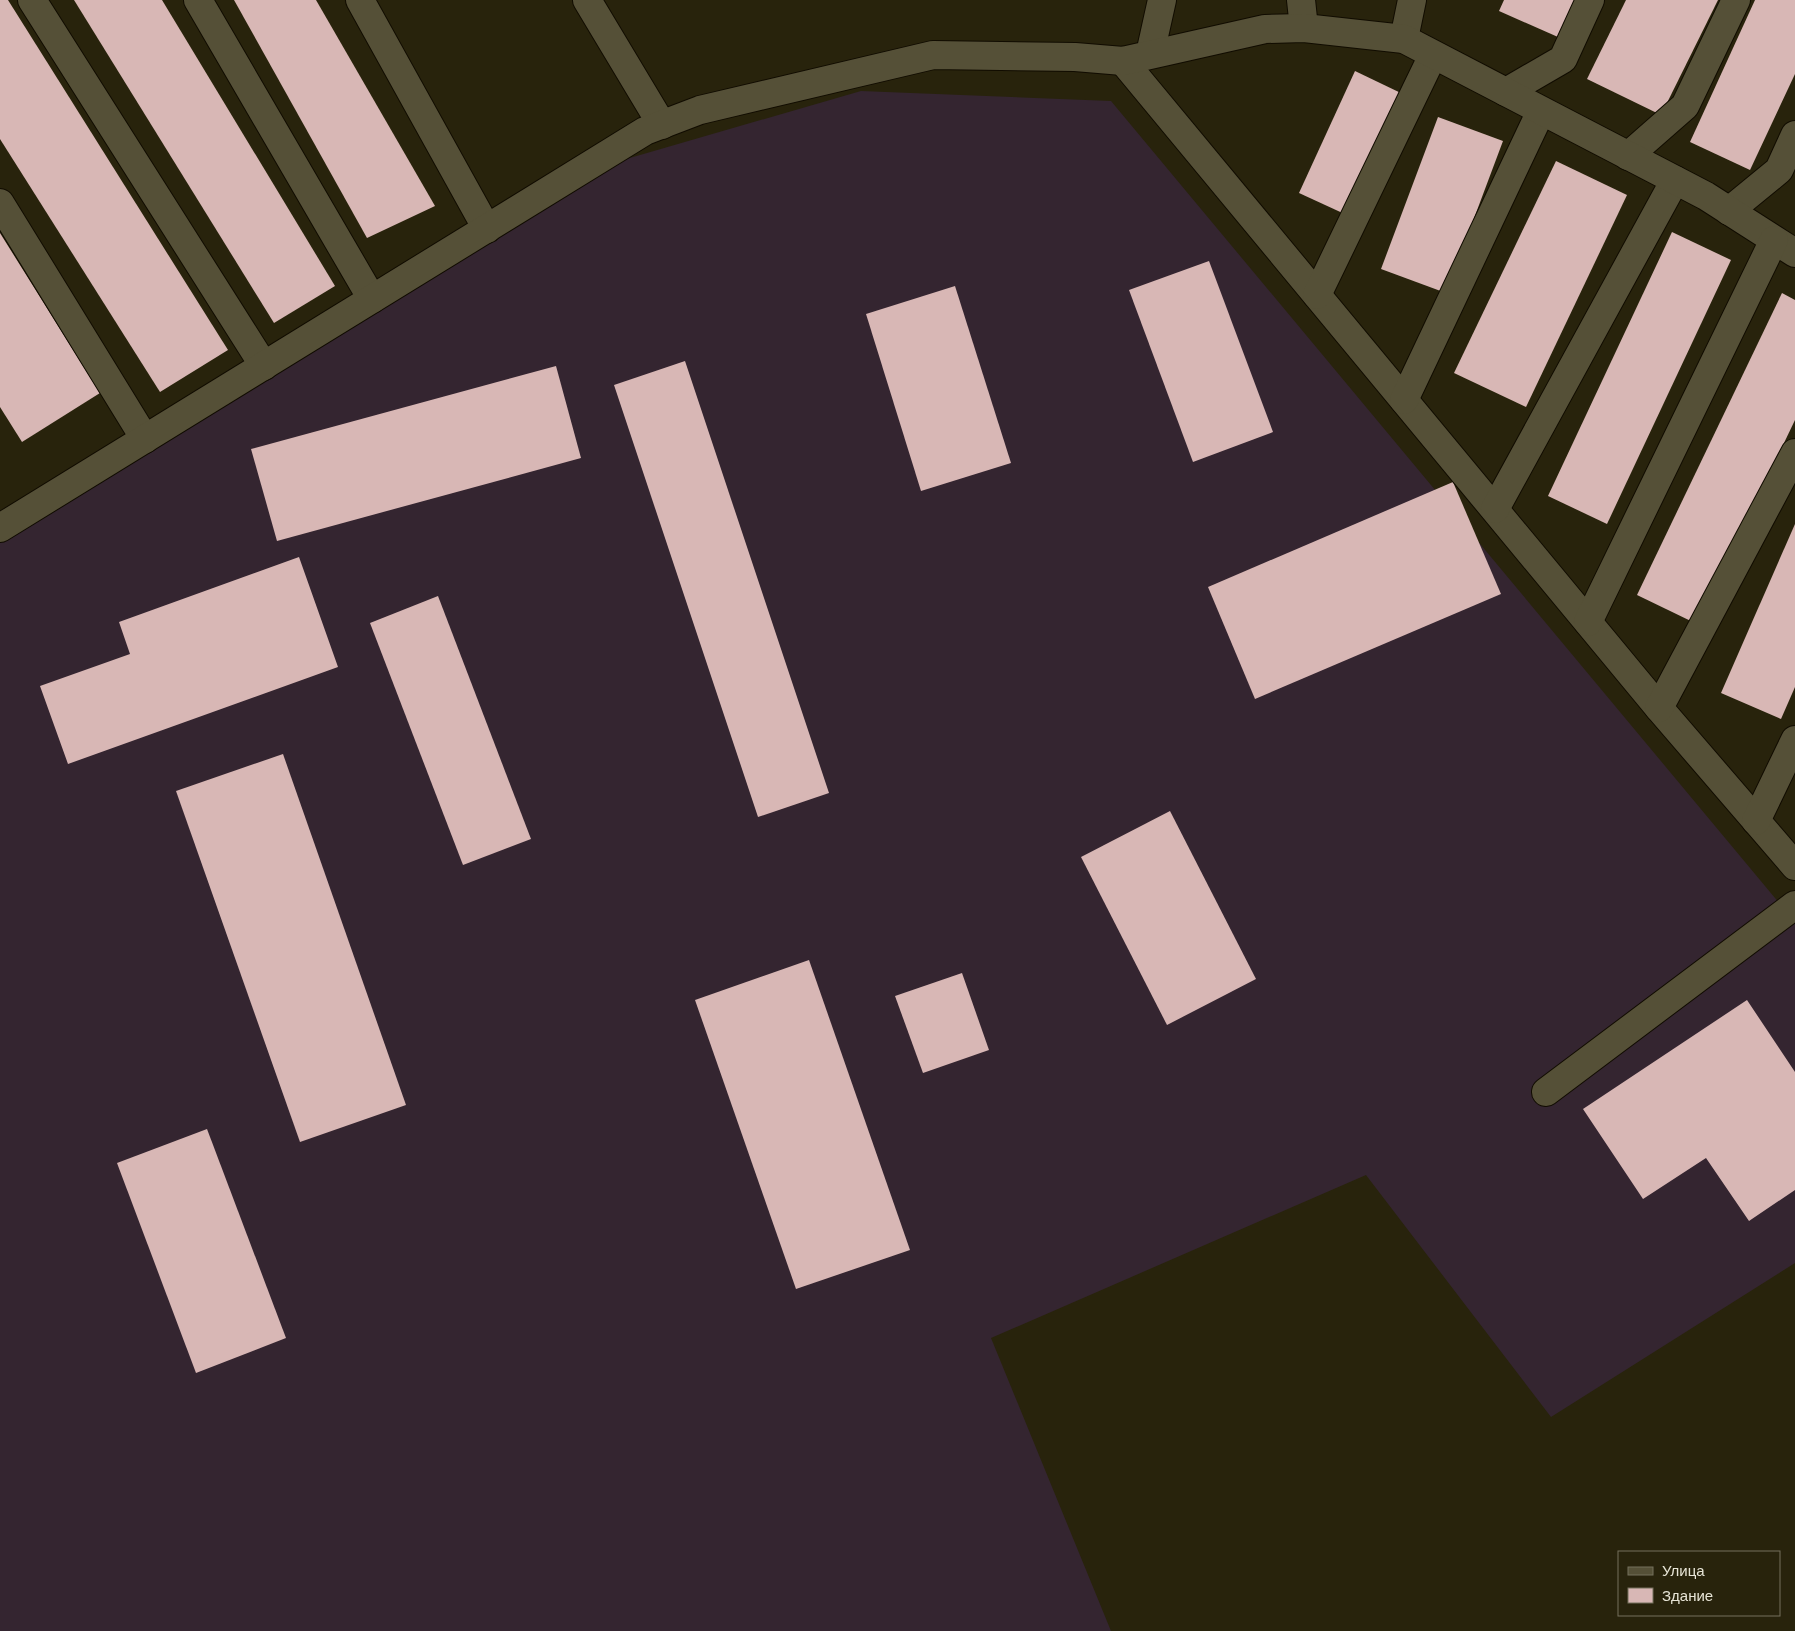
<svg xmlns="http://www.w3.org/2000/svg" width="1795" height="1631" font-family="Helvetica,sans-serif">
	<rect width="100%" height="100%" fill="#28230c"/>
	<polygon fill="#342530" points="861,91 1111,101 1795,922 1795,1263 1551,1417 1366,1175 991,1338 1111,1631 0,1631 0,539 616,162"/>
	<g fill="#d8b7b5">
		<polygon points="0,0 8,0 228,350 160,392 0,139"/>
		<polygon points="74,0 162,0 335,286 274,323"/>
		<polygon points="234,0 316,0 435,206 367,238"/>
		<polygon points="1504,0 1585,0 1567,41 1499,11"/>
		<polygon points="1626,0 1718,0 1661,115 1587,79"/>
		<polygon points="1755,0 1795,0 1795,74 1750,170 1690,142"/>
		<polygon points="1355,71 1405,95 1349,216 1299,193"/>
		<polygon points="1438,117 1503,141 1446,293 1381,269"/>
		<polygon points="1556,161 1627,195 1526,407 1454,373"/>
		<polygon points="1672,232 1731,260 1607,524 1548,496"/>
		<polygon points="0,233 100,393 22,442 0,407"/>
		<polygon points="1209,261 1273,432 1193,462 1129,290"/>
		<polygon points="955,286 1011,463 921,491 866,314"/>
		<polygon points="1782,293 1795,300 1795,420 1697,624 1637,595"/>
		<polygon points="685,361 829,793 758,817 614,385"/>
		<polygon points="556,366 581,458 277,541 251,449"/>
		<polygon points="1453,482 1501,594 1255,699 1208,587"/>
		<polygon points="1795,524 1795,687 1781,719 1721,693"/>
		<polygon points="299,557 338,667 68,764 40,686 130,654 119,622"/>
		<polygon points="438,596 531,839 463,865 370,623"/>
		<polygon points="283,754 406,1105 300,1142 176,791"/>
		<polygon points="1170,811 1256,979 1167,1025 1081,857"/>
		<polygon points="809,960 910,1250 796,1289 695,1000"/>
		<polygon points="962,973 989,1050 923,1073 895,996"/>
		<polygon points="1747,1000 1795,1072 1795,1190 1749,1221 1706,1158 1643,1199 1583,1109"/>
		<polygon points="207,1129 286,1338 196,1373 117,1163"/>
	</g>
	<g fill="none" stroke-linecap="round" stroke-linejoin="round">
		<g stroke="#110c00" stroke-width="30">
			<g id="minor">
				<polyline points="32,0 264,366"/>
				<polyline points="198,0 372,299"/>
				<polyline points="360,0 487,229"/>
				<polyline points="587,0 662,125"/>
				<polyline points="1301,0 1304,28"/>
				<polyline points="1404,39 1412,0"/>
				<polyline points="1150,54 1162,0"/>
				<polyline points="1123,61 1659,708 1795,866"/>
				<polyline points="1506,92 1563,59 1590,0"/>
				<polyline points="1628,156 1685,106 1736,0"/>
				<polyline points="0,203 145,439"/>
				<polyline points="1729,211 1779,170 1795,135"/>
				<polyline points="1317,295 1433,55"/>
				<polyline points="1404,400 1541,111"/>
				<polyline points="1495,509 1675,180"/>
				<polyline points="0,528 645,131 700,110 933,55 1075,57 1123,61 1265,29 1304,28 1404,39 1706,196 1795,253"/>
				<polyline points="1588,622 1774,240"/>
				<polyline points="1659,708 1795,453"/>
				<polyline points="1756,821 1795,740"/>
				<polyline points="1546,1092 1795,905"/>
			</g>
		</g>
		<use href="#minor" stroke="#555037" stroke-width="28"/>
	</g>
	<rect x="1618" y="1551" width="162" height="65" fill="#28230c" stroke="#74705d"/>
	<rect x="1628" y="1567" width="25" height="8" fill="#555037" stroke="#74705d"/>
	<text x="1662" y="1576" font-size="15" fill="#e7e4d6">Улица</text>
	<rect x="1628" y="1588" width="25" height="15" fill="#d8b7b5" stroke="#74705d"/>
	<text x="1662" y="1601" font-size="15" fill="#e7e4d6">Здание</text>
</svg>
